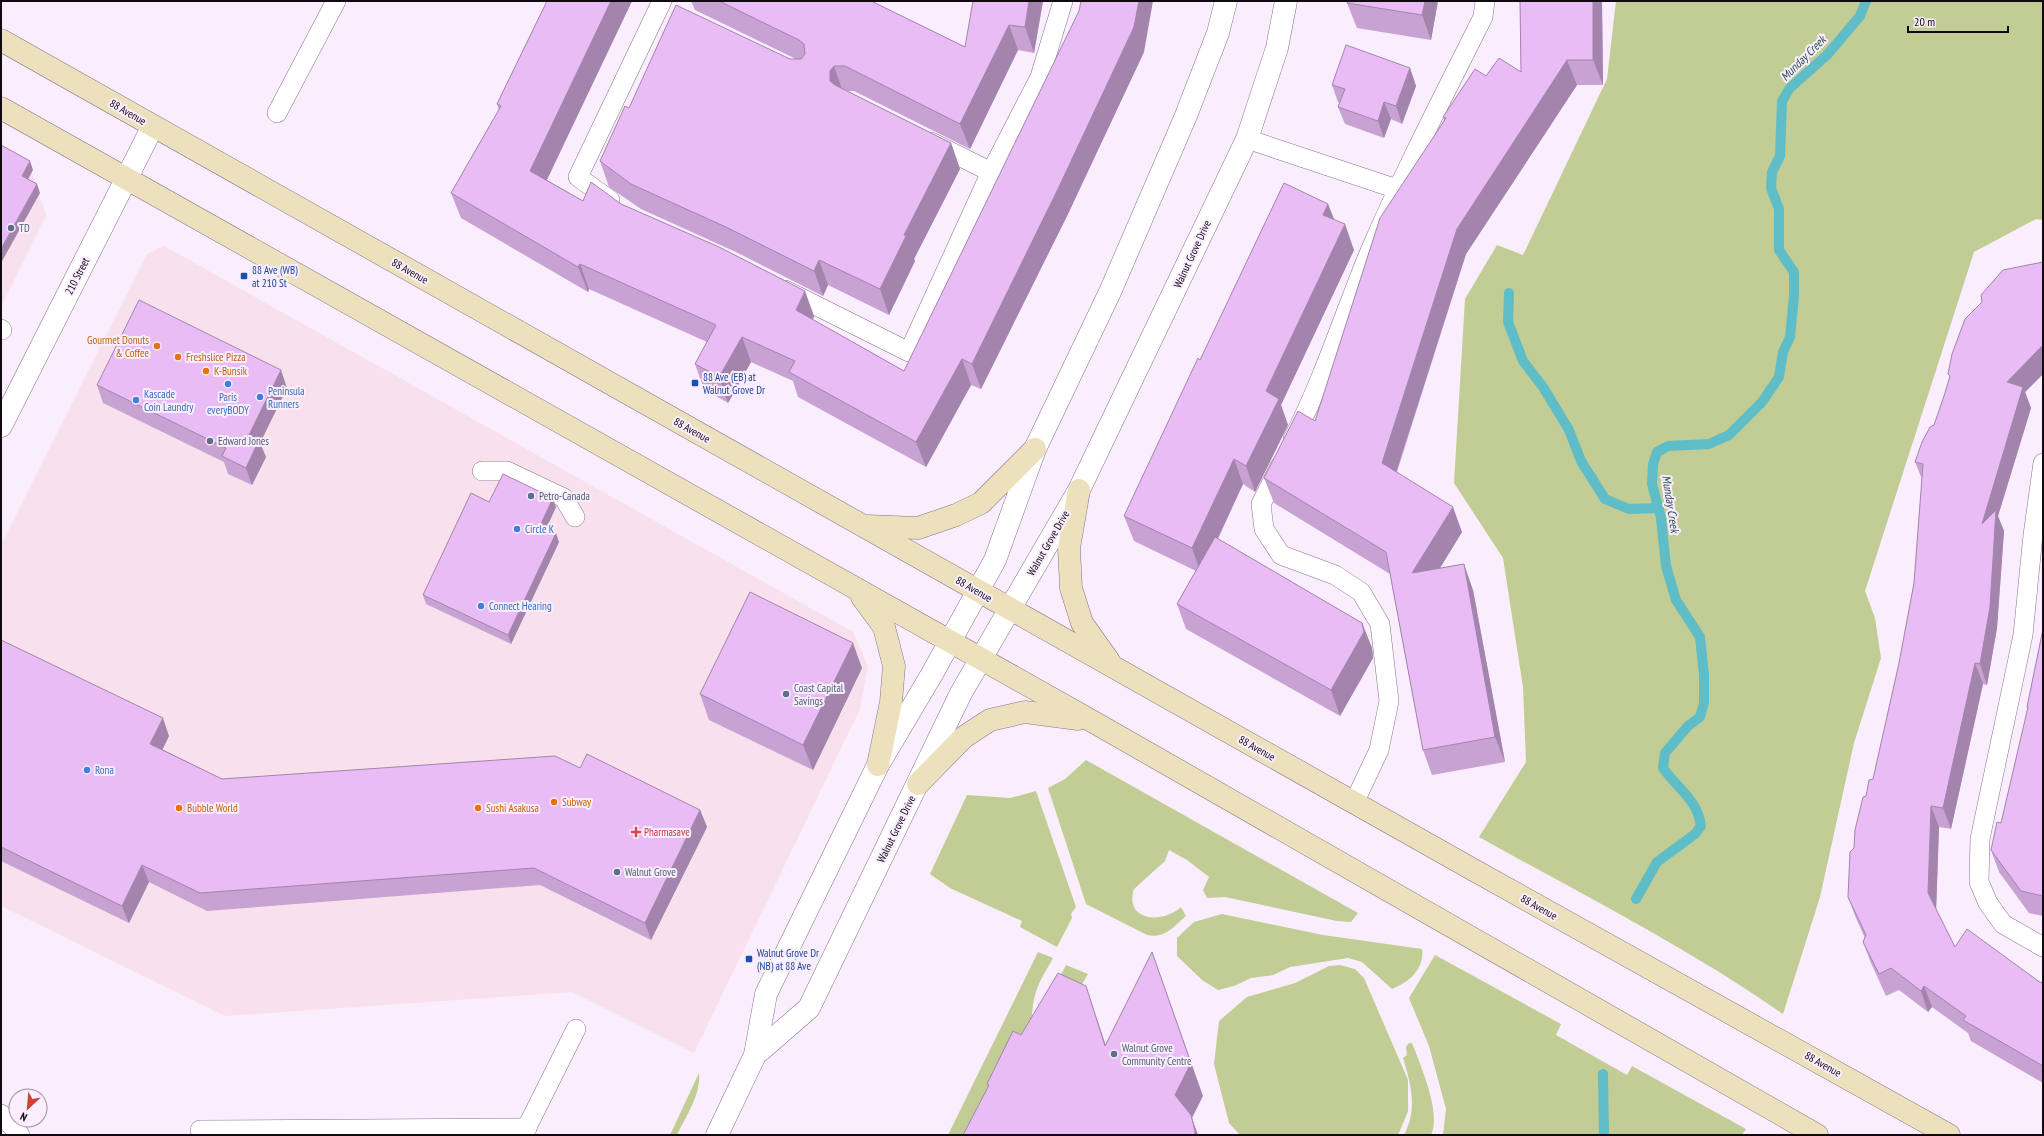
<svg xmlns="http://www.w3.org/2000/svg" width="2044" height="1136" font-family="'PT Sans Narrow',sans-serif">
	<rect width="100%" height="100%" fill="#faedfd"/>
	<g fill="#f8e0ec">
		<polygon points="1,146 28,162 46,215 1,307"/>
		<polygon points="164,246 853,632 868,666 860,709 694,1053 572,992 225,1016 1,906 1,545 147,254"/>
	</g>
	<g fill="#c1cd94">
		<path d="M1616 1H2043V220L2036 219 1974 252 1865 591 1875 618 1881 658 1854 743 1820 897 1783 1014C1687 947 1581 894 1479 837L1526 762 1523 687 1503 558 1454 483 1465 299 1497 245 1523 255 1607 79Z"/>
		<path d="M1086 760 1358 913 1351 922 1337 921 1225 897 1207 898 1203 890 1209 877 1187 860 1169 850 1165 861 1134 889C1124 920 1161 925 1181 907L1186 916C1173 927 1165 939 1147 935L1086 904 1048 788 1065 779Z"/>
		<polygon points="1036,791 1076,907 1071,914 1072,918 1057,947 1020,927 1022,921 950,888 930,874 967,795 1010,798"/>
		<path d="M1222 914 1323 935 1422 949C1425 969 1408 983 1392 989L1362 962 1348 958 1290 967 1273 975 1251 978 1234 986 1218 990 1202 980 1177 956V938L1194 922Z"/>
		<path d="M1038 952 1053 958C1046 971 1037 984 1034 999 1032 1007 1033 1015 1030 1024L976 1135H948Z"/>
		<polygon points="1435,955 1561,1024 1556,1035 1627,1075 1632,1066 1746,1129 1742,1135 1443,1135 1446,1109 1429,1046 1409,998"/>
		<polygon points="1066,965 1088,974 1061,1020 1049,997"/>
		<polygon points="1340,965 1355,969 1364,978 1408,1080 1408,1111 1399,1133 1397,1135 1240,1135 1229,1123 1214,1064 1219,1021 1247,997 1295,983 1329,966"/>
		<path d="M1409 1043H1412C1420 1064 1442 1114 1431 1135H1404C1418 1110 1411 1084 1403 1058L1407 1055 1406 1047Z"/>
		<path d="M699 1073C701 1095 686 1116 677 1135H670Z"/>
	</g>
	<g fill="none" stroke-linecap="round" stroke-linejoin="round">
		<g stroke="#5ebdc7" stroke-width="10">
			<polyline points="1509,293 1508,322 1523,361 1543,387 1569,430 1581,461 1605,499 1629,509 1659,508"/>
			<path d="M1636 899 1657 862 1695 834 1701 826C1698 800 1677 788 1663 768L1665 753 1688 726 1700 717 1704 703V675L1700 637 1676 600 1666 566 1661 518 1652 484 1653 464 1657 452 1668 446 1709 444 1729 435 1762 402 1779 377 1783 352 1790 337 1794 296V272L1779 250V209L1771 188 1772 172 1780 156 1782 101 1790 88 1827 55 1860 16 1866 1"/>
			<polyline points="1603,1074 1604,1135"/>
		</g>
		<g stroke="#87748d" stroke-width="20">
			<g id="service">
				<polyline points="277,113 336,1"/>
				<polyline points="1247,139 1397,189"/>
				<polyline points="931,142 991,172"/>
				<polyline points="610,200 578,177 662,1"/>
				<polyline points="785,290 909,352 991,172 1040,77 1063,1"/>
				<polyline points="1,329 2,330"/>
				<path d="M1293 439C1324 378 1344 314 1370 251 1404 172 1444 95 1483 17L1485 1"/>
				<polyline points="2043,463 2033,535 2023,635 1980,839 1979,882 1988,903 2003,924 2043,947"/>
				<polyline points="1280,466 1261,504 1264,529 1281,555 1335,575 1361,592 1380,624 1389,701 1379,750 1354,803"/>
				<polyline points="482,471 507,471 564,498 575,517"/>
				<polyline points="1,1114 20,1135"/>
				<polyline points="200,1130 527,1128"/>
				<polyline points="523,1135 576,1029"/>
			</g>
		</g>
		<g stroke="#87748d" stroke-width="23">
			<polyline id="minor" points="1,426 153,126"/>
		</g>
		<g stroke="#87748d" stroke-width="23">
			<g id="tertiary">
				<polyline points="755,1055 809,1008 961,693 1079,490 1247,139 1277,48 1286,1"/>
				<polyline points="717,1135 755,1055 766,994 878,765 932,674 995,560 1035,449 1110,292 1185,118 1218,33 1226,1"/>
			</g>
		</g>
		<g stroke="#87748d" stroke-width="23">
			<g id="secondary">
				<polyline points="1,40 1479,873 1949,1135"/>
				<polyline points="1,108 1090,720 1817,1135"/>
				<polyline points="1079,490 1069,548 1071,588 1082,623 1109,661"/>
				<polyline points="868,526 918,528 956,515 981,503 1035,449"/>
				<polyline points="862,597 884,627 894,666 891,702 878,765"/>
				<polyline points="918,784 964,737 990,720 1025,712 1078,719"/>
			</g>
		</g>
		<use href="#service" stroke="#fff" stroke-width="19"/>
		<use href="#minor" stroke="#fff" stroke-width="22"/>
		<use href="#tertiary" stroke="#fff" stroke-width="22"/>
		<use href="#secondary" stroke="#ece0bd" stroke-width="22"/>
	</g>
	<g fill="#c8a2d3">
		<polygon points="547,1 632,1 547,180 583,201 621,204 814,316 813,320 904,371 1144,52 1067,216 981,389 971,385 926,467 798,397 793,381 751,362 728,403 704,389 695,364 707,342 589,289 588,292 461,218 451,193 499,110 497,104"/>
		<polygon points="691,1 871,1 965,47 1043,1 1034,53 1018,50 970,149 854,91 847,91 951,143 960,169 914,259 915,261 889,315 828,285 823,296 738,253 641,209 609,187 600,161 629,108 790,59 796,59 695,10"/>
		<polygon points="1348,1 1438,1 1431,40 1357,28 1347,3"/>
		<polygon points="1520,1 1602,1 1603,85 1577,85 1466,254 1397,472 1462,532 1440,568 1473,590 1505,762 1432,775 1423,750 1390,574 1274,503 1264,478 1315,421 1444,120 1443,117 1486,76 1521,72"/>
		<polygon points="1410,68 1416,86 1402,124 1391,119 1384,138 1345,124 1338,107 1340,103 1338,102 1332,85"/>
		<polygon points="1328,204 1334,220 1354,250 1281,405 1288,425 1255,492 1243,484 1218,539 1362,623 1372,648 1373,658 1340,716 1186,629 1177,604 1196,571 1134,541 1124,516 1200,360"/>
		<polygon points="2043,262 2043,374 2025,392 2031,408 1998,516 2004,531 1997,628 1987,685 1983,684 1951,829 1939,827 1936,909 1955,947 2041,983 2043,980 2043,1083 1971,1041 1968,1033 1932,1007 1928,1012 1899,990 1886,996 1871,963 1863,942 1865,938 1856,918 1848,897 1854,848 1866,796 1873,779 1899,663 1914,583 1922,479 1915,462 1934,425 1944,396 1950,377 1948,374"/>
		<polygon points="97,385 287,388 260,443 266,457 252,485 228,474 224,462 103,403"/>
		<polygon points="489,502 556,507 546,529 559,542 511,644 426,604 423,595"/>
		<polygon points="2043,629 2043,916 2029,913 1999,872 1991,850 2001,823 2028,710 2027,707"/>
		<polygon points="1,640 169,736 162,749 222,779 580,768 700,810 707,827 651,940 540,885 207,911 149,882 129,923 1,861"/>
		<polygon points="862,668 813,770 709,720 700,694"/>
	</g>
	<g fill="#a384ac">
		<polygon points="611,1 632,1 539,196 530,171"/>
		<polygon points="1029,1 1043,1 1034,53 1025,27"/>
		<polygon points="1139,1 1153,1 1144,52 1067,216 981,389 972,364"/>
		<polygon points="1425,1 1438,1 1431,40 1422,15"/>
		<polygon points="1593,1 1602,1 1603,85 1593,60"/>
		<polygon points="1009,25 1018,50 970,149 960,124"/>
		<polygon points="1567,60 1577,85 1466,254 1391,488 1382,463 1457,229"/>
		<polygon points="834,66 843,92 840,107 830,81 830,71"/>
		<polygon points="1410,68 1416,86 1402,124 1396,106"/>
		<polygon points="1384,102 1391,119 1384,138 1378,121"/>
		<polygon points="951,143 960,169 914,259 915,261 889,315 880,289 904,235"/>
		<polygon points="30,161 33,170 25,185 22,176"/>
		<polygon points="37,184 40,193 1,263 1,249"/>
		<polygon points="1328,204 1338,229 1323,215"/>
		<polygon points="1345,224 1354,250 1281,405 1288,425 1255,492 1246,466 1266,391"/>
		<polygon points="819,260 828,285 823,296 814,271"/>
		<polygon points="580,264 589,289 588,292 578,267"/>
		<polygon points="805,291 814,316 805,336 796,310"/>
		<polygon points="742,337 751,362 728,403 719,377"/>
		<polygon points="2043,345 2043,374 2025,392 2031,408 1998,516 2004,531 1997,628 1987,685 1980,664 1982,524 2007,382"/>
		<polygon points="962,359 971,385 926,467 916,442"/>
		<polygon points="281,370 287,388 260,443 266,457 252,485 246,468 249,435"/>
		<polygon points="1234,459 1243,484 1201,574 1192,548"/>
		<polygon points="553,498 556,507 543,535 540,526"/>
		<polygon points="1453,507 1462,532 1421,599 1412,573"/>
		<polygon points="556,533 559,542 511,644 508,635"/>
		<polygon points="1464,564 1473,590 1505,762 1495,737"/>
		<polygon points="1362,623 1372,648 1373,658 1340,716 1331,690"/>
		<polygon points="853,643 862,668 813,770 803,745"/>
		<polygon points="1975,663 1983,684 1951,829 1943,808"/>
		<polygon points="163,718 169,736 157,761 150,744"/>
		<polygon points="1931,806 1939,827 1936,914 1928,893"/>
		<polygon points="700,810 707,827 651,940 645,923"/>
		<polygon points="142,865 149,882 129,923 122,906"/>
		<polygon points="1152,952 1203,1096 1192,1118 1198,1135 1195,1135 1175,1095"/>
		<polygon points="1086,986 1117,1079 1105,1046"/>
		<polygon points="1924,986 1932,1007 1928,1012 1921,991"/>
	</g>
	<g fill="#e9bcf5" stroke="#a384ac">
		<polygon points="547,1 611,1 530,171 583,201 591,182 621,204 719,247 805,291 796,310 904,371 1079,11 1081,1 1139,1 1134,27 1057,191 972,364 962,359 916,442 789,372 795,361 742,337 719,377 695,364 716,325 580,264 578,267 451,193 501,106 497,104"/>
		<polygon points="719,1 871,1 965,47 973,1 1029,1 1025,27 1009,25 960,124 845,66 834,66 830,71 830,81 835,85 951,143 904,235 906,236 880,289 819,260 814,271 728,228 631,184 600,161 625,106 629,108 676,5 790,59 801,59 805,54 804,44 799,40"/>
		<polygon points="1348,1 1425,1 1422,15 1347,3"/>
		<polygon points="1520,1 1593,1 1593,60 1567,60 1457,229 1382,463 1453,507 1412,573 1464,564 1495,737 1423,750 1386,552 1264,478 1298,411 1315,421 1380,218 1446,118 1443,117 1475,69 1486,76 1499,58 1521,72"/>
		<polygon points="1346,45 1410,68 1396,106 1384,102 1378,121 1338,107 1345,89 1332,85"/>
		<polygon points="1,145 30,161 22,176 37,184 1,249"/>
		<polygon points="1284,183 1328,204 1323,215 1345,224 1266,391 1279,399 1246,466 1234,459 1192,548 1124,516 1198,358 1200,360"/>
		<polygon points="2043,262 2043,345 2007,382 2023,387 1982,524 1996,510 1990,607 1980,664 1975,663 1943,808 1931,806 1928,893 1955,947 1967,929 2041,983 2043,980 2043,1066 1963,1020 1966,1016 1924,986 1921,991 1891,968 1879,974 1863,942 1866,935 1848,897 1850,852 1854,848 1855,830 1863,797 1866,796 1869,780 1873,779 1899,663 1914,583 1923,464 1915,462 1922,442 1930,427 1934,425 1944,396 1950,376 1948,374 1952,354 1965,319 1982,302 1981,295 2003,270"/>
		<polygon points="139,300 281,370 249,435 259,440 246,468 222,456 226,448 97,385"/>
		<polygon points="503,474 553,498 540,526 556,533 508,635 423,595 471,493 489,502"/>
		<polygon points="1215,537 1362,623 1364,632 1331,690 1177,604"/>
		<polygon points="750,592 853,643 803,745 700,694"/>
		<polygon points="2043,629 2043,896 2021,891 1991,850 1997,822 2001,823 2028,707 2027,707"/>
		<polygon points="1,640 163,718 150,744 222,779 555,756 580,768 587,754 700,810 645,923 534,868 200,893 142,865 122,906 1,847"/>
		<polygon points="1152,952 1191,1063 1175,1095 1191,1115 1195,1131 1195,1135 963,1135 989,1085 987,1084 1013,1031 1021,1035 1058,973 1086,986 1105,1046"/>
	</g>
	<g fill="#5c6f8a" stroke="#faedfd" stroke-width="1.5">
		<circle cx="11" cy="228" r="4"/>
		<circle cx="210" cy="441" r="4"/>
		<circle cx="531" cy="496" r="4"/>
		<circle cx="786" cy="694" r="4"/>
		<circle cx="617" cy="872" r="4"/>
		<circle cx="1114" cy="1054" r="4"/>
	</g>
	<g fill="#1a4fb4" stroke="#faedfd" stroke-width="1.5">
		<rect x="240" y="272" width="8" height="8" rx="2"/>
		<rect x="691" y="379" width="8" height="8" rx="2"/>
		<rect x="745" y="955" width="8" height="8" rx="2"/>
	</g>
	<g fill="#e8710a" stroke="#faedfd" stroke-width="1.5">
		<circle cx="157" cy="346" r="4"/>
		<circle cx="178" cy="357" r="4"/>
		<circle cx="206" cy="371" r="4"/>
		<circle cx="554" cy="802" r="4"/>
		<circle cx="179" cy="808" r="4"/>
		<circle cx="478" cy="808" r="4"/>
	</g>
	<g fill="#3f7fe0" stroke="#faedfd" stroke-width="1.5">
		<circle cx="228" cy="384" r="4"/>
		<circle cx="260" cy="397" r="4"/>
		<circle cx="136" cy="400" r="4"/>
		<circle cx="517" cy="529" r="4"/>
		<circle cx="481" cy="606" r="4"/>
		<circle cx="87" cy="770" r="4"/>
	</g>
	<path fill="#e0444e" stroke="#faedfd" stroke-width="1.5" d="M634 826h4v4h4v4h-4v4h-4v-4h-4v-4h4z"/>
	<g text-anchor="middle" dominant-baseline="central" stroke-width="4" stroke-linejoin="round" paint-order="stroke">
		<g font-size="11" fill="#100912" stroke="#faedfd">
			<text transform="translate(128 112) rotate(30)">88 Avenue</text>
			<text transform="translate(1192 254) rotate(-65)">Walnut Grove Drive</text>
			<text transform="translate(410 271) rotate(29)">88 Avenue</text>
			<text transform="translate(77 276) rotate(-63)">210 Street</text>
			<text transform="translate(692 430) rotate(29)">88 Avenue</text>
			<text transform="translate(1048 543) rotate(-60)">Walnut Grove Drive</text>
			<text transform="translate(974 589) rotate(30)">88 Avenue</text>
			<text transform="translate(1257 748) rotate(29)">88 Avenue</text>
			<text transform="translate(896 829) rotate(-64)">Walnut Grove Drive</text>
			<text transform="translate(1539 907) rotate(29)">88 Avenue</text>
			<text transform="translate(1823 1064) rotate(29)">88 Avenue</text>
		</g>
		<g font-size="11" fill="#4e5e75" stroke="#faedfd" text-anchor="start">
			<text x="19" y="228">TD</text>
			<text x="218" y="441">Edward Jones</text>
			<text x="539" y="496">Petro-Canada</text>
			<text x="794" y="688">Coast Capital<tspan x="794" dy="13">Savings</tspan></text>
			<text x="625" y="872">Walnut Grove</text>
			<text x="1122" y="1048">Walnut Grove<tspan x="1122" dy="13">Community Centre</tspan></text>
		</g>
		<g font-size="11" fill="#164399" stroke="#faedfd" text-anchor="start">
			<text x="252" y="270">88 Ave (WB)<tspan x="252" dy="13">at 210 St</tspan></text>
			<text x="703" y="377">88 Ave (EB) at<tspan x="703" dy="13">Walnut Grove Dr</tspan></text>
			<text x="757" y="953">Walnut Grove Dr<tspan x="757" dy="13">(NB) at 88 Ave</tspan></text>
		</g>
		<g font-size="11" fill="#c56008" stroke="#faedfd" text-anchor="start">
			<text x="149" y="340" text-anchor="end">Gourmet Donuts<tspan x="149" dy="13">&amp; Coffee</tspan></text>
			<text x="186" y="357">Freshslice Pizza</text>
			<text x="214" y="371">K-Bunsik</text>
			<text x="562" y="802">Subway</text>
			<text x="187" y="808">Bubble World</text>
			<text x="486" y="808">Sushi Asakusa</text>
		</g>
		<g font-size="11" fill="#366cbe" stroke="#faedfd" text-anchor="start">
			<text x="268" y="391">Peninsula<tspan x="268" dy="13">Runners</tspan></text>
			<text x="144" y="394">Kascade<tspan x="144" dy="13">Coin Laundry</tspan></text>
			<text x="228" y="397" text-anchor="middle">Paris<tspan x="228" dy="13">everyBODY</tspan></text>
			<text x="525" y="529">Circle K</text>
			<text x="489" y="606">Connect Hearing</text>
			<text x="95" y="770">Rona</text>
		</g>
		<g font-size="11" fill="#be3a42" stroke="#faedfd" text-anchor="start">
			<text x="644" y="832">Pharmasave</text>
		</g>
		<g font-size="12" font-style="italic" fill="#234e52" stroke="#faedfd">
			<text transform="translate(1803 58) rotate(-45)">Munday Creek</text>
			<text transform="translate(1671 504) rotate(81)">Munday Creek</text>
		</g>
	</g>
	<rect width="2044" height="1136" fill="none" stroke="#100912" stroke-width="4"/>
	<g transform="translate(28 1108) rotate(206)"><circle r="19" fill="#faedfd" stroke="#9c929f"/>
	<path d="M0-3L7 15L0 10L-7 15Z" fill="#cf4233"/>
	<text y="-6" font-size="11" font-weight="bold" text-anchor="middle" fill="#100912">N</text>
	</g>
	<path d="M1908 26v6h100v-6" fill="none" stroke="#100912" stroke-width="2"/>
	<text x="1914" y="26" font-size="12" fill="#100912" stroke="#faedfd" stroke-width="3" paint-order="stroke">20 m</text>
</svg>
